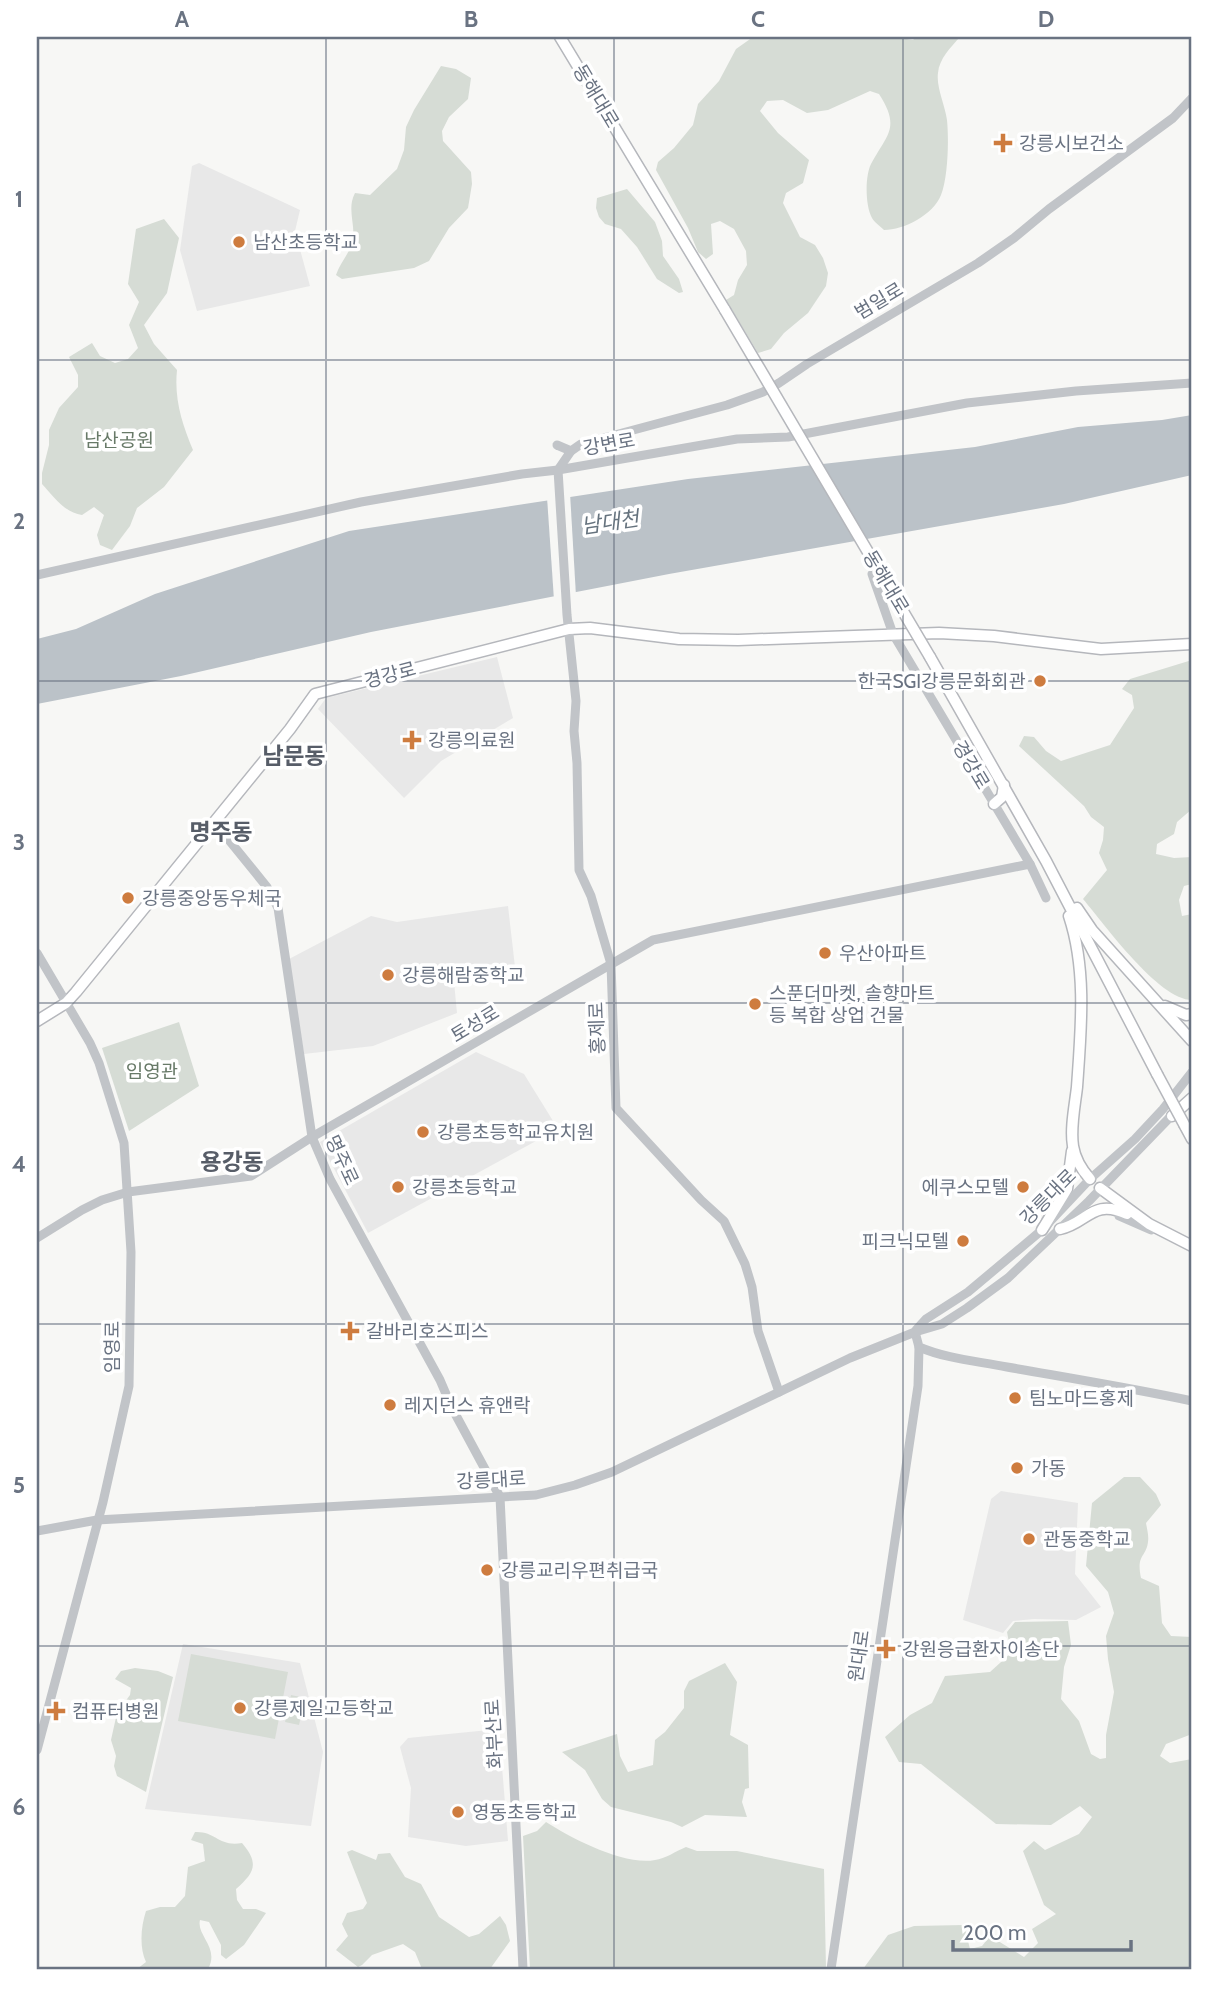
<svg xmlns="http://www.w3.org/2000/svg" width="1229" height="2006" font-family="Cabin,'Noto Sans KR',sans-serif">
	<rect width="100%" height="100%" fill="#f7f7f5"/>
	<g fill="#e8e8e8">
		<polygon points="199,163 300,210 295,231 310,286 197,311 180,250 192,166"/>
		<polygon points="497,657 513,718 441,761 404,798 318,709 326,698"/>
		<polygon points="508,906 515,967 454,982 457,1013 373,1046 304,1054 289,959 371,916 397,922"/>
		<polygon points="476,1052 524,1074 558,1129 368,1233 320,1142"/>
		<polygon points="1001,1491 1078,1503 1075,1574 1101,1607 1076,1620 1034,1619 1013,1621 1003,1633 963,1620 991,1499"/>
		<polygon points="183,1644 300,1663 323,1752 311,1826 145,1809"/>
		<polygon points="499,1729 508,1841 466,1846 408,1837 411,1788 400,1747 408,1738"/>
	</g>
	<g fill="#d6dcd5">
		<path d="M753 37H894L913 40 916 37H960C951 47 939 59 938 73 936 87 945 105 947 120 949 140 948 177 941 195 933 215 904 230 884 230 880 226 874 222 872 218 865 205 865 176 871 164 887 134 901 128 879 94L870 91 828 110 807 113 783 100 767 101 760 111 778 133 809 160 803 183 786 193 783 203 800 237 815 245 823 258 828 273 826 286 808 313 784 333 771 349 758 353 726 300 734 295 738 280 747 265 746 251 734 229 720 221 711 224 713 254 706 259 698 252 688 228 656 170 658 162 674 148 693 125 698 104 719 81 736 49Z"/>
		<path d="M441 66 456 69 471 78 468 99 449 117 442 131 443 141 471 172 472 184 468 208 449 228 429 261 414 268 342 279 336 275C340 263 348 255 352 244 357 226 346 210 355 193L370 195 397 169 404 150 406 127 414 110Z"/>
		<polygon points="627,189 655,222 662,241 663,256 679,279 683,292 679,293 657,279 637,247 621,229 605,224 599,217 596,208 597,198"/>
		<path d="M164 219 179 238 167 293 144 325 154 344 177 370C174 399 182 424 193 450L164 487 137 508 130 526 112 550 100 545 97 535 104 515 94 507 82 515C65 513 53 496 42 484V473L49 445V430L59 408 78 387V375L69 357 92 343 100 356 115 363 128 359 138 348 129 325 139 302 128 284 136 229Z"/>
		<path d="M1192 660V809L1177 822 1174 834 1157 844 1156 854 1174 858 1192 857V884L1184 886 1179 900 1182 916 1192 914V1000C1159 1000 1105 925 1083 899L1107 870 1099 853 1103 840 1104 827 1091 817 1084 806 1019 746 1024 736 1034 737 1046 751 1061 761 1110 745 1134 708 1132 695 1122 689 1130 679Z"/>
		<polygon points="179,1022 199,1086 129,1131 102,1048"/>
		<path d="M1124 1477H1140L1156 1494 1161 1505 1146 1523C1147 1529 1149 1536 1148 1542 1146 1558 1136 1554 1141 1578L1159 1586 1162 1623 1171 1636 1192 1637V1734L1166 1744 1160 1756 1170 1763 1192 1759V1969H863L888 1935 914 1926 964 1925 970 1949 982 1946 990 1936 1024 1957 1038 1943 1032 1929 1056 1914 1044 1905 1023 1851 1034 1841 1045 1850 1079 1834 1092 1817 1080 1806 1051 1825 996 1824 921 1764 899 1762 885 1737 910 1715 932 1703 945 1676 990 1672 1011 1653 1007 1632 1015 1622 1068 1621 1071 1645 1064 1667 1061 1699 1079 1721 1091 1754 1100 1759 1106 1758V1735L1114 1692 1108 1659 1106 1636 1114 1613 1108 1592 1086 1566 1092 1503Z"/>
		<polygon points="191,1654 288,1672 275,1739 178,1721"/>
		<polygon points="725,1663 737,1682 730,1735 748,1745 749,1788 745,1789 742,1802 747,1817 705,1815 682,1827 671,1822 611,1807 602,1799 585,1770 562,1752 617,1734 620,1756 628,1772 653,1765 655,1740 665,1732 684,1708 684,1691 689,1681"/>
		<polygon points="135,1668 158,1671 173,1677 146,1792 117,1776 114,1766 116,1756 111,1740 117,1713 130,1695 131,1688 115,1679 121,1671"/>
		<polygon points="291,1695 305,1698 299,1725 285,1722"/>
		<path d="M546 1822C571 1838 624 1866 655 1860 665 1859 676 1851 686 1847L697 1851H737L824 1869 826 1969H530L523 1836 537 1831Z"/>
		<path d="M195 1832C216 1831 218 1847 242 1843 260 1864 254 1873 236 1889L237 1900 243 1909H256L266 1913 244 1945 226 1959 221 1955V1945L209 1922 200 1920C196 1935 220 1948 208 1969H137L146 1962C139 1947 141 1926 146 1911L160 1907H175L185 1896 188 1867 205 1861 203 1844 191 1840Z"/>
		<polygon points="352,1850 376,1860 378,1854 390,1853 405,1877 421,1884 439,1917 469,1937 479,1934 500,1916 506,1925 510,1941 490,1969 470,1967 422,1969 415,1952 403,1944 372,1955 362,1965 358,1967 336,1950 348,1936 342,1924 347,1913 363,1909 367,1903 347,1852"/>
	</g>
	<polygon fill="#bbc2c8" points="1192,415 1192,475 1064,504 669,574 371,632 181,676 37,704 37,639 76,629 155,594 349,531 688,479 975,447 1078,427 1162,420"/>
	<polygon fill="#f7f7f5" points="570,493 576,596 554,600 547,497"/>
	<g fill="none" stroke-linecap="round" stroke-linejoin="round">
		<g stroke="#b5b7bc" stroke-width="13">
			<g id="primary">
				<polyline points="560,37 725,310"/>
				<polyline points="930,657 1046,861 1157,1074"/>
				<polyline points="994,804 1002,797 1004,785"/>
				<polyline points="1077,908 1092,930 1192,1041"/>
				<path d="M1069 916C1087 970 1081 1030 1077 1087 1075 1105 1070 1128 1073 1146 1075 1159 1082 1170 1090 1179"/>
				<polyline points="1165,1006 1186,1015 1192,1014"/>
				<polyline points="37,1021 66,1003 76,992 290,729 315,694 569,629 590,628 679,639 738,640 939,633 994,636 1101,649 1192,644"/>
				<polyline points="1172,1116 1192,1098"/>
				<polyline points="1185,1126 1192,1139"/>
				<polyline points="1100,1188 1149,1224 1192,1246"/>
				<path d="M1060 1229C1088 1223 1092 1198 1127 1214"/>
				<polyline points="1042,1230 1067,1189 1072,1151"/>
			</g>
		</g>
		<g stroke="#c1c4c8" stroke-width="9">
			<polyline points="557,445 571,451"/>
			<polyline points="872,574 893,634 1030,864 1046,898"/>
			<polyline points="37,575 361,502 522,474 558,470 737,439 788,437 967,403 1076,391 1192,383"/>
			<polyline points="215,823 267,887 278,908 312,1137 330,1179 440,1380 452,1408 500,1497 523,1969"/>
			<polyline points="37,953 90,1043 99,1063 124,1143 131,1252 129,1386 103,1502 37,1750"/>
			<polyline points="1119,1216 1151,1230"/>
			<polyline points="37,1238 82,1210 102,1200 128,1192 251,1176 312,1137 653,940 1030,864"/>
			<polyline points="916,1330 926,1319 968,1292 1042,1230 1090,1179 1135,1139 1163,1109 1192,1072"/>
			<path d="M915 1332 919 1347C947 1359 977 1361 1007 1367 1069 1378 1131 1388 1192 1401"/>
			<polyline points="779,1392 758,1331 752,1287 745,1264 724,1221 701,1200 616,1108 611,964 591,896 579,870 577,763 574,731 576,701 567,615 558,470 571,451 581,444 727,405 763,392 779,383 807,364 978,263 1014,238 1049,209 1173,118 1192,98"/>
			<polyline points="37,1531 97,1520 536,1495 575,1485 612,1472 850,1358 915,1332 942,1324 967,1308 1008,1278 1089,1201 1176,1111"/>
			<polyline points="831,1969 918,1386 919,1347"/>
		</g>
		<use href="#primary" stroke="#fff" stroke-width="10"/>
		<g stroke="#b5b7bc" stroke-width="13" stroke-linecap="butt">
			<g id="primary-bridge">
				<polyline points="725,310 930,657"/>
				<polyline points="1157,1074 1185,1126"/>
			</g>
		</g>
		<use href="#primary-bridge" stroke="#fff" stroke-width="10"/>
	</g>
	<path fill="none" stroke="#6a7382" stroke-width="2" stroke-opacity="0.55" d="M326 37V1969M614 37V1969M903 37V1969M37 360H1192M37 681H1192M37 1003H1192M37 1324H1192M37 1646H1192"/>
	<g fill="#ce7c3f" stroke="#fff" stroke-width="2.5">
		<path d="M999.5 132.5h7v7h7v7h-7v7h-7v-7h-7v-7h7z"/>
		<circle cx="239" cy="242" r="7"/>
		<circle cx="1040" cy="681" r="7"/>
		<path d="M408.5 729.5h7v7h7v7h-7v7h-7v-7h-7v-7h7z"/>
		<circle cx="128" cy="898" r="7"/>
		<circle cx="825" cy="953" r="7"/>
		<circle cx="388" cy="975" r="7"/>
		<circle cx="755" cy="1004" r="7"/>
		<circle cx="423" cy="1132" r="7"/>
		<circle cx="398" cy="1187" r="7"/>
		<circle cx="1023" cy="1187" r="7"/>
		<circle cx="963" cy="1241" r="7"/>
		<path d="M346.5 1320.5h7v7h7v7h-7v7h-7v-7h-7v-7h7z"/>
		<circle cx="1015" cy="1398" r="7"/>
		<circle cx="390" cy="1405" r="7"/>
		<circle cx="1017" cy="1468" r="7"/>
		<circle cx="1029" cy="1539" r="7"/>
		<circle cx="487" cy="1570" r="7"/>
		<path d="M882.5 1638.5h7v7h7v7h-7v7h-7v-7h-7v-7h7z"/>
		<circle cx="240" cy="1708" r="7"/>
		<path d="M52.5 1700.5h7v7h7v7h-7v7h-7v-7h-7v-7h7z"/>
		<circle cx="458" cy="1812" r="7"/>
	</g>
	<g text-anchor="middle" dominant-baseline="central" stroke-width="7" stroke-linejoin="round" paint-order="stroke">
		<g font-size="19" fill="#6a7382" stroke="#fff">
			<text transform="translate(596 96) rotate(59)">동해대로</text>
			<text transform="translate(879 301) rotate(-31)">범일로</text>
			<text transform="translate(609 444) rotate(-10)">강변로</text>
			<text transform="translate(886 582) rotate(59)">동해대로</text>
			<text transform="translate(390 675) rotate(-15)">경강로</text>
			<text transform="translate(971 765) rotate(59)">경강로</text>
			<text transform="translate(475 1024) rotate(-31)">토성로</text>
			<text transform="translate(597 1028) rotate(-92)">홍제로</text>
			<text transform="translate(342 1160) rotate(65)">명주로</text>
			<text transform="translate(1048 1197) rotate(-45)">강릉대로</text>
			<text transform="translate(112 1347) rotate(-90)">임영로</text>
			<text transform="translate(491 1480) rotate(-3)">강릉대로</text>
			<text transform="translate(859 1656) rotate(-82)">원대로</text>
			<text transform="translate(494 1734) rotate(-93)">화부산로</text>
		</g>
		<g font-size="19" fill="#6a7382" stroke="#fff" text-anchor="start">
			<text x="1019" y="143">강릉시보건소</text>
			<text x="253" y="242">남산초등학교</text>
			<text x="1026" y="681" text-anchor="end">한국SGI강릉문화회관</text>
			<text x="428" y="740">강릉의료원</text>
			<text x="142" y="898">강릉중앙동우체국</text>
			<text x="839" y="953">우산아파트</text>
			<text x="402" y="975">강릉해람중학교</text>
			<text x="769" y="993">스푼더마켓, 솔향마트<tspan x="769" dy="22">등 복합 상업 건물</tspan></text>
			<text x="437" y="1132">강릉초등학교유치원</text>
			<text x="412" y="1187">강릉초등학교</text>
			<text x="1009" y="1187" text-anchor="end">에쿠스모텔</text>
			<text x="949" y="1241" text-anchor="end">피크닉모텔</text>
			<text x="366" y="1331">갈바리호스피스</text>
			<text x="1029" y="1398">팀노마드홍제</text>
			<text x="404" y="1405">레지던스 휴앤락</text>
			<text x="1031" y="1468">가동</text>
			<text x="1043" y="1539">관동중학교</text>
			<text x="501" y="1570">강릉교리우편취급국</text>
			<text x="902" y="1649">강원응급환자이송단</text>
			<text x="254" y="1708">강릉제일고등학교</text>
			<text x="72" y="1711">컴퓨터병원</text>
			<text x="472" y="1812">영동초등학교</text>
		</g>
		<g font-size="19" fill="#687a68" stroke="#fff">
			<text x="119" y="440">남산공원</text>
			<text x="152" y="1071">임영관</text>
		</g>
		<g font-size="21" font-style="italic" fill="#66737e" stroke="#fff">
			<text transform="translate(610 522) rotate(-8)">남대천</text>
		</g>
		<g font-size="23" font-weight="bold" fill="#575d68" stroke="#fff">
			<text x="294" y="756">남문동</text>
			<text x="221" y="832">명주동</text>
			<text x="232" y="1162">용강동</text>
		</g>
	</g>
	<rect width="1229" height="2006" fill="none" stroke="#ffffff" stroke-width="77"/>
	<path d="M953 1940v10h178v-10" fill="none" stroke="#6a7382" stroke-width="3.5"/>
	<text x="963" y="1940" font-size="21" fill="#6a7382" stroke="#ffffff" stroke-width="5" paint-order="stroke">200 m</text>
	<rect x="38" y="38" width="1152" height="1930" fill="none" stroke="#6a7382" stroke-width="2.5"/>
	<g font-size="23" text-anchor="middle" font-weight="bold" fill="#6a7382">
		<text x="182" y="27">A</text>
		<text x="471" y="27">B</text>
		<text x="758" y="27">C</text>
		<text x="1046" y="27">D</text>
		<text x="19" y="207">1</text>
		<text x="19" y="529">2</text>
		<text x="19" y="850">3</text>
		<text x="19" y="1172">4</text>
		<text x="19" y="1493">5</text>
		<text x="19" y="1815">6</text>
	</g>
</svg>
